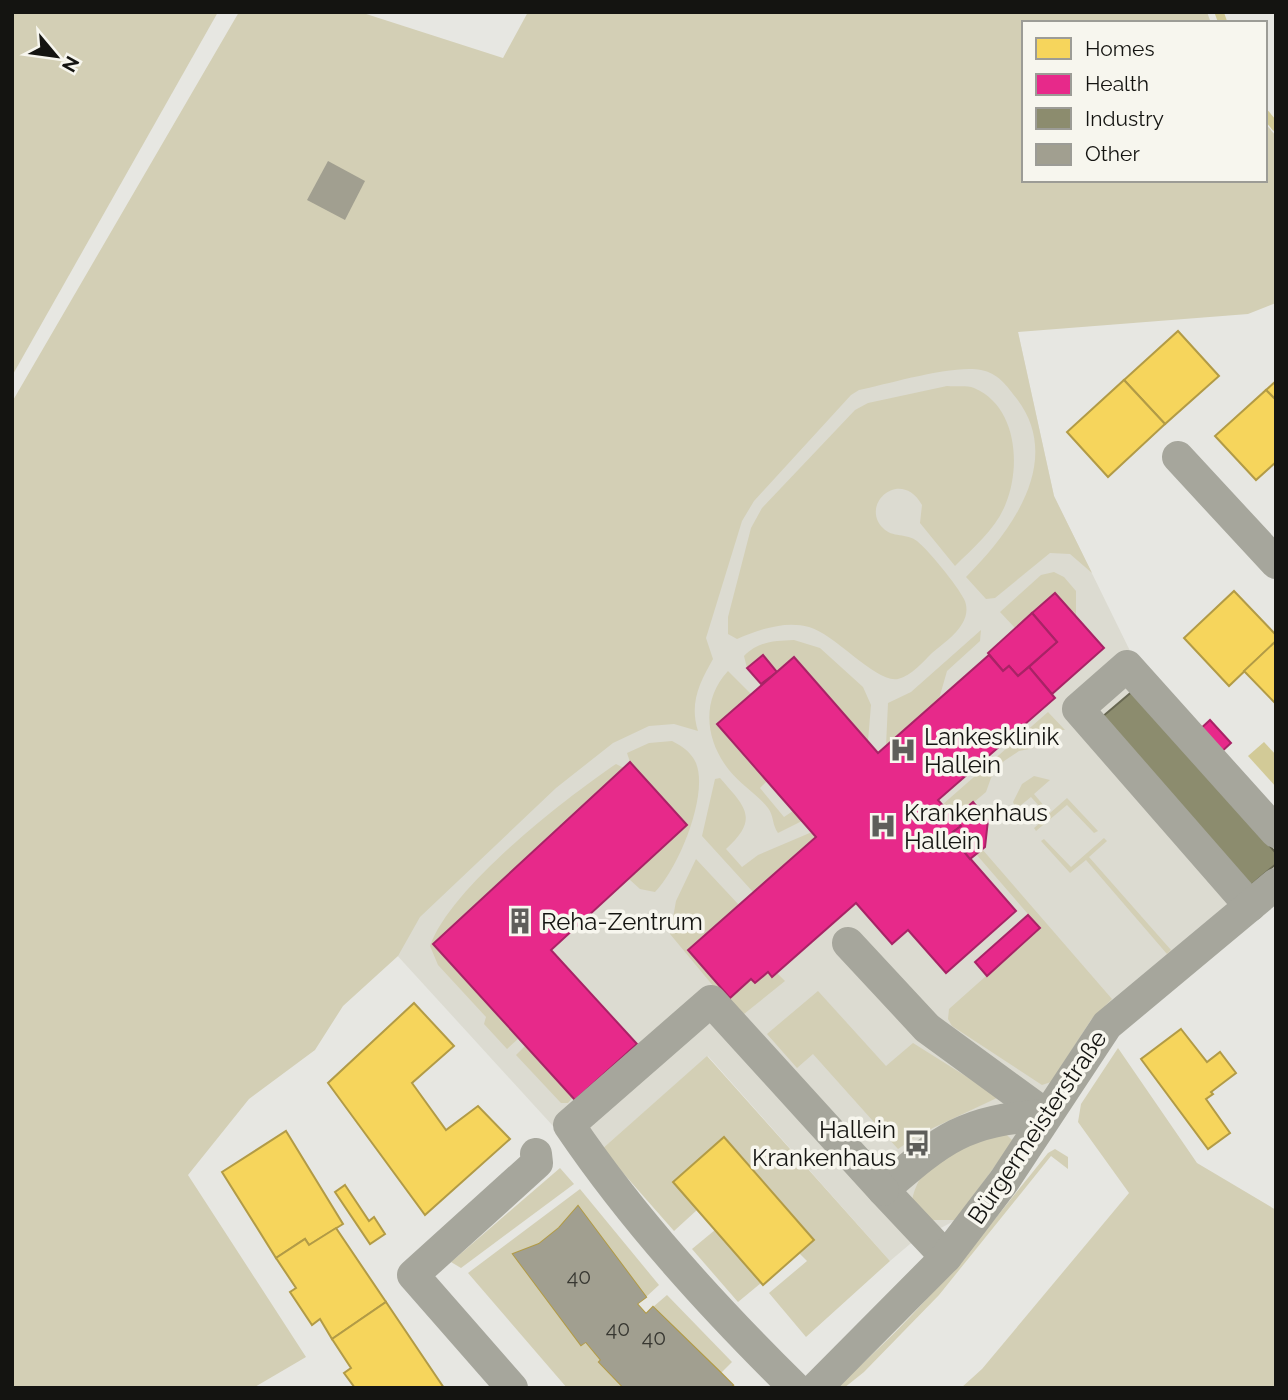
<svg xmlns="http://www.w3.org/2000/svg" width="1288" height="1400" font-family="Raleway,sans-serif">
	<rect width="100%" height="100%" fill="#e7e7e2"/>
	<polygon fill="#dcdbd1" points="1018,332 1054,496 1134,659 1276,817 1276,863 1091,1020 1013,1141 956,1220 910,1244 890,1261 708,1056 602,1149 574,1149 384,941 814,356"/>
	<g fill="#d3cfb5">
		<polygon points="12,12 218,12 12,376"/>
		<path d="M239 12H360L503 58 528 12H1207L1211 23H1024V180H1265V123L1276 136V303L1248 314 1018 332 1054 496 1092 573 1070 554 1050 553 995 598 986 599 966 577C1011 532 1064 461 1017 399 1007 386 998 373 981 370 955 364 887 384 859 390L851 395 754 501 742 521 706 638 713 659C700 682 689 703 698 731L674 724 649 726 613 743 556 788 420 917 398 956 343 1006 315 1050 249 1099 188 1175 306 1357 253 1388H12V402Z"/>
		<path d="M947 386C955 387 967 385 974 388 1017 406 1021 466 1006 503 997 528 974 547 955 566L920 523 922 505C901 467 859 504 883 528 892 538 907 533 917 541 929 551 957 585 964 599 968 607 967 616 962 624 956 635 941 645 932 653 922 663 912 675 898 679 877 684 835 634 809 627 785 620 758 630 737 639L728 634V617L751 528 762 508 855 410 868 403Z"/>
		<polygon points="1054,572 1064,577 1076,591 1076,616 1055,593 1015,628 1000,612 1041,575"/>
		<polygon points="981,630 980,641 947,671 939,699 886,746 888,703 911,692"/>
		<path d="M794 640 820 648 863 687 871 705 868 741 794 657 777 672 763 655 747 668 744 656C759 641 774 641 794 640Z"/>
		<path d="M728 671 751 694 717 725 767 781 760 788 784 817 793 811 802 821 778 833C772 825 774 816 768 808 757 794 740 784 729 770 705 740 701 700 728 671Z"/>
		<polygon points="1048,712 1065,730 1035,730 1034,748 1019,751 1004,761 991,778 986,792 954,819 942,805"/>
		<path d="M672 741C682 746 691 752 696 763 709 795 678 869 655 892L640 889 629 879 687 824 630 762 627 753 649 743Z"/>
		<path d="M616 764 624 768 433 944 519 1038 507 1049 484 1024 486 1017 438 965 430 946C451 887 563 800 616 764Z"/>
		<polygon points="1034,776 1050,780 1034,794 1050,813 1067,798 1098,831 1094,833 1067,805 1036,831 1034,828 1048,816 1031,797 1016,809 1013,802 1022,784"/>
		<path d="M720 778C745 807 760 818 726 849L742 867 758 855 812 832 816 837 753 892 702 836 715 779Z"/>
		<polygon points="1104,838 1107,841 1089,857 1171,950 1167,954 1086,860 1070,873 1041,841 1044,839 1071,867"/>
		<polygon points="982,849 1112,999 1091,1020 1051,1082 1042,1085 952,1026 948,1019 949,1009 1040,928 976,854"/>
		<polygon points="696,859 739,905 688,950 730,997 751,979 755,983 768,972 772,977 777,973 785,981 744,1014 734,1011 670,934 676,901"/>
		<polygon points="818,991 886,1066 913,1043 999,1097 918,1135 898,1149 813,1054 797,1068 767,1034"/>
		<polygon points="526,1045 573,1097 568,1103 561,1103 516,1055"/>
		<polygon points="1118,1048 1197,1163 1276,1210 1276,1388 961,1388 982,1369 1129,1193 1078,1122 1081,1104"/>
		<polygon points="707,1056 890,1261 806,1337 769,1293 807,1261 799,1253 814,1239 725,1137 673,1182 697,1210 674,1231 602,1149"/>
		<path d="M1006 1134 1013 1141 956 1220H928L912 1200C922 1153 966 1143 1006 1134Z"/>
		<path d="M1055 1149 1068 1157V1169L1051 1156 939 1295 864 1372 844 1388H834C917 1320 981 1236 1048 1153Z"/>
		<polygon points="560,1168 574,1184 461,1268 451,1262"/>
		<polygon points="580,1189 659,1285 646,1297 559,1228 539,1244 514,1255 581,1345 586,1342 601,1360 599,1363 624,1388 567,1388 468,1273"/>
		<polygon points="715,1230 761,1283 738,1302 692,1249"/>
		<polygon points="667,1295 732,1362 721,1373 653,1307"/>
	</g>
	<polygon fill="#d2ca97" points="1264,742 1276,755 1276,787 1248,756"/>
	<g fill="#f6d55c" stroke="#b29b46" stroke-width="2">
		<polygon points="1178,331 1219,376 1165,424 1124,380"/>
		<polygon points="1124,380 1165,424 1108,477 1067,432"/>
		<polygon points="1276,381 1276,400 1266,390"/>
		<polygon points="1266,390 1276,400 1276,462 1256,480 1215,436"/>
		<polygon points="1234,591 1276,635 1276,641 1229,686 1184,638"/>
		<polygon points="1276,641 1276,704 1244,671"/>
		<polygon points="414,1003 454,1046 412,1083 446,1130 478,1106 510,1139 425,1215 328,1083"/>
		<polygon points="1181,1029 1207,1062 1220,1052 1236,1073 1211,1092 1213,1094 1206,1099 1230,1133 1208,1149 1141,1059"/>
		<polygon points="286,1131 343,1224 309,1245 305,1239 276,1258 222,1172"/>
		<polygon points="724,1137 814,1240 763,1285 673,1182"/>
		<polygon points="345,1185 369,1221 374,1217 385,1234 370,1244 335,1192"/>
		<polygon points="578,1206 646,1297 581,1345 513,1254 539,1244 559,1228"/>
		<polygon points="336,1228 386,1302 332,1339 320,1319 312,1325 290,1292 296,1288 276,1258 305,1239 309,1245"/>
		<polygon points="386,1302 444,1388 355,1388 344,1373 351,1368 332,1339"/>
		<polygon points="637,1304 646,1314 601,1360 586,1342"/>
		<polygon points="653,1307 721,1373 733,1385 728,1388 624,1388 599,1362"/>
	</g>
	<g fill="#e7298a" stroke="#a82366" stroke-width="2">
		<polygon points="1055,593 1104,648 1052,694 1029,667 1057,642 1032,613"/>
		<polygon points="1032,613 1057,642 1018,676 1009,666 1003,671 988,653"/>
		<polygon points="763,655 777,672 761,684 747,668"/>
		<polygon points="989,655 1003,671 1009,666 1018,676 1029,667 1055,698 938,800 961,826 953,832 964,845 961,848 1016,911 946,973 908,930 892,944 856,903 772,977 768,972 755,983 751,979 730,998 688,950 816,837 717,724 794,657 878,753"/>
		<polygon points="1210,720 1231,743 1219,754 1198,731"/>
		<polygon points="630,762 687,825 551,950 637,1044 575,1100 433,944"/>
		<polygon points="973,802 988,820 985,847 970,859 961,848 964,845 953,832 961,826 954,819"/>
		<polygon points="1028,915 1040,928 987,976 975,962"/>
	</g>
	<polygon fill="#8c8c6e" stroke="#686852" stroke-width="2" points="1134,690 1276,853 1276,864 1250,886 1102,717"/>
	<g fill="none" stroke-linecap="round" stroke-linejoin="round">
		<g stroke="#d2ca97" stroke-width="9">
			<polyline points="1219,12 1223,23"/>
			<polyline points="1265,114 1276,127"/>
		</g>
	</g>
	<g fill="#a19f90">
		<polygon points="328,161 365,181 345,220 307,200"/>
		<polygon points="578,1206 646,1297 637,1304 646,1314 653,1307 733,1385 728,1388 624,1388 599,1362 601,1360 586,1342 581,1345 513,1254 539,1244 559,1228"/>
	</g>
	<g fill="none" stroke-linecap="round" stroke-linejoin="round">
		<g stroke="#a6a69c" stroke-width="32">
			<polyline points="1178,457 1276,563"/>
			<polyline points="1250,906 1078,709 1127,666 1276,832"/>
			<polyline points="848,943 927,1028 1046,1115"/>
			<path d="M946 1257 883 1190C943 1138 964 1120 1046 1115"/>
			<polyline points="512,1388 413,1275 537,1163 536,1154"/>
			<path d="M795 1388C713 1307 634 1221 569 1125L711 1001 883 1190"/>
			<polyline points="816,1388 946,1257 1004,1181 1107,1025 1276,884"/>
		</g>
	</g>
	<defs>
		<g id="hospital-bare" transform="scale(2.1)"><path d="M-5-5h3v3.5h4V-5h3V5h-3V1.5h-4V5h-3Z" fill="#5e5e5a" stroke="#f7f6ee" stroke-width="2.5" paint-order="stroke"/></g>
		<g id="building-bare" transform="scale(2.1)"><path d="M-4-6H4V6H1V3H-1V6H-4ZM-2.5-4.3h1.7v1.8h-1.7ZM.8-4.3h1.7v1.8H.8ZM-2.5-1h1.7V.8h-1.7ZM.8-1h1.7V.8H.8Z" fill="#5e5e5a" stroke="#f7f6ee" stroke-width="2.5" paint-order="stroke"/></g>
		<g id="bus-bare" transform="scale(2.1)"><path d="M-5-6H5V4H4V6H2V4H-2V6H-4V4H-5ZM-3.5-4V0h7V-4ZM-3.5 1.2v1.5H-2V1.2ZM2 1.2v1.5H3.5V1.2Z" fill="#5e5e5a" stroke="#f7f6ee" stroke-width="2.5" paint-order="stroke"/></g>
	</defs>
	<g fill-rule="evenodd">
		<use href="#hospital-bare" x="903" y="750"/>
		<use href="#hospital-bare" x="883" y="826"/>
		<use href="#building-bare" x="520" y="921"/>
		<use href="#bus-bare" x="917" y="1143"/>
	</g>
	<g text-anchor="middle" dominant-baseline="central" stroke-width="7" stroke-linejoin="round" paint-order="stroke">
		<g font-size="21" fill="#373731">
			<text x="579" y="1276">40</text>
			<text x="618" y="1328">40</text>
			<text x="654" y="1337">40</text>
		</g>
		<g font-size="24" fill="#141411" stroke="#f7f6ee" text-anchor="start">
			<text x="924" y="736">Lankesklinik<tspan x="924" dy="28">Hallein</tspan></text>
			<text x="904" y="812">Krankenhaus<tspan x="904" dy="28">Hallein</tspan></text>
			<text x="541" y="921">Reha-Zentrum</text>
			<text x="896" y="1129" text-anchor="end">Hallein<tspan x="896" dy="28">Krankenhaus</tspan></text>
		</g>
		<g font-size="24" fill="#141411" stroke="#f7f6ee">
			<text transform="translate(1037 1127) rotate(-56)">Bürgermeisterstraße</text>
		</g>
	</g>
	<rect width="1288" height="1400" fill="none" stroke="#141411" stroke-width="28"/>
	<rect x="1022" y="21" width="245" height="161" fill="#f7f6ee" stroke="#9c9c96" stroke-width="2"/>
	<rect x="1036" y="38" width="35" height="21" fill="#f6d55c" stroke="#9c9c96" stroke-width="2"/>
	<text x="1085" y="56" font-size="21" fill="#141411">Homes</text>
	<rect x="1036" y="74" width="35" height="21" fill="#e7298a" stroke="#9c9c96" stroke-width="2"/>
	<text x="1085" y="91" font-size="21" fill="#141411">Health</text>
	<rect x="1036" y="108" width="35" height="21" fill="#8c8c6e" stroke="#9c9c96" stroke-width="2"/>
	<text x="1085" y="126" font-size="21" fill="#141411">Industry</text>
	<rect x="1036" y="144" width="35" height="21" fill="#a19f90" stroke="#9c9c96" stroke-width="2"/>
	<text x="1085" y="161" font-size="21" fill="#141411">Other</text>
	<g transform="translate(56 56) rotate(119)" stroke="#f7f6ee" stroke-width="5" paint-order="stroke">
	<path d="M0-5L12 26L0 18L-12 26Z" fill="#141411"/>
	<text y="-10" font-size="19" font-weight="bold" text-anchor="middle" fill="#141411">N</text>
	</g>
</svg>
